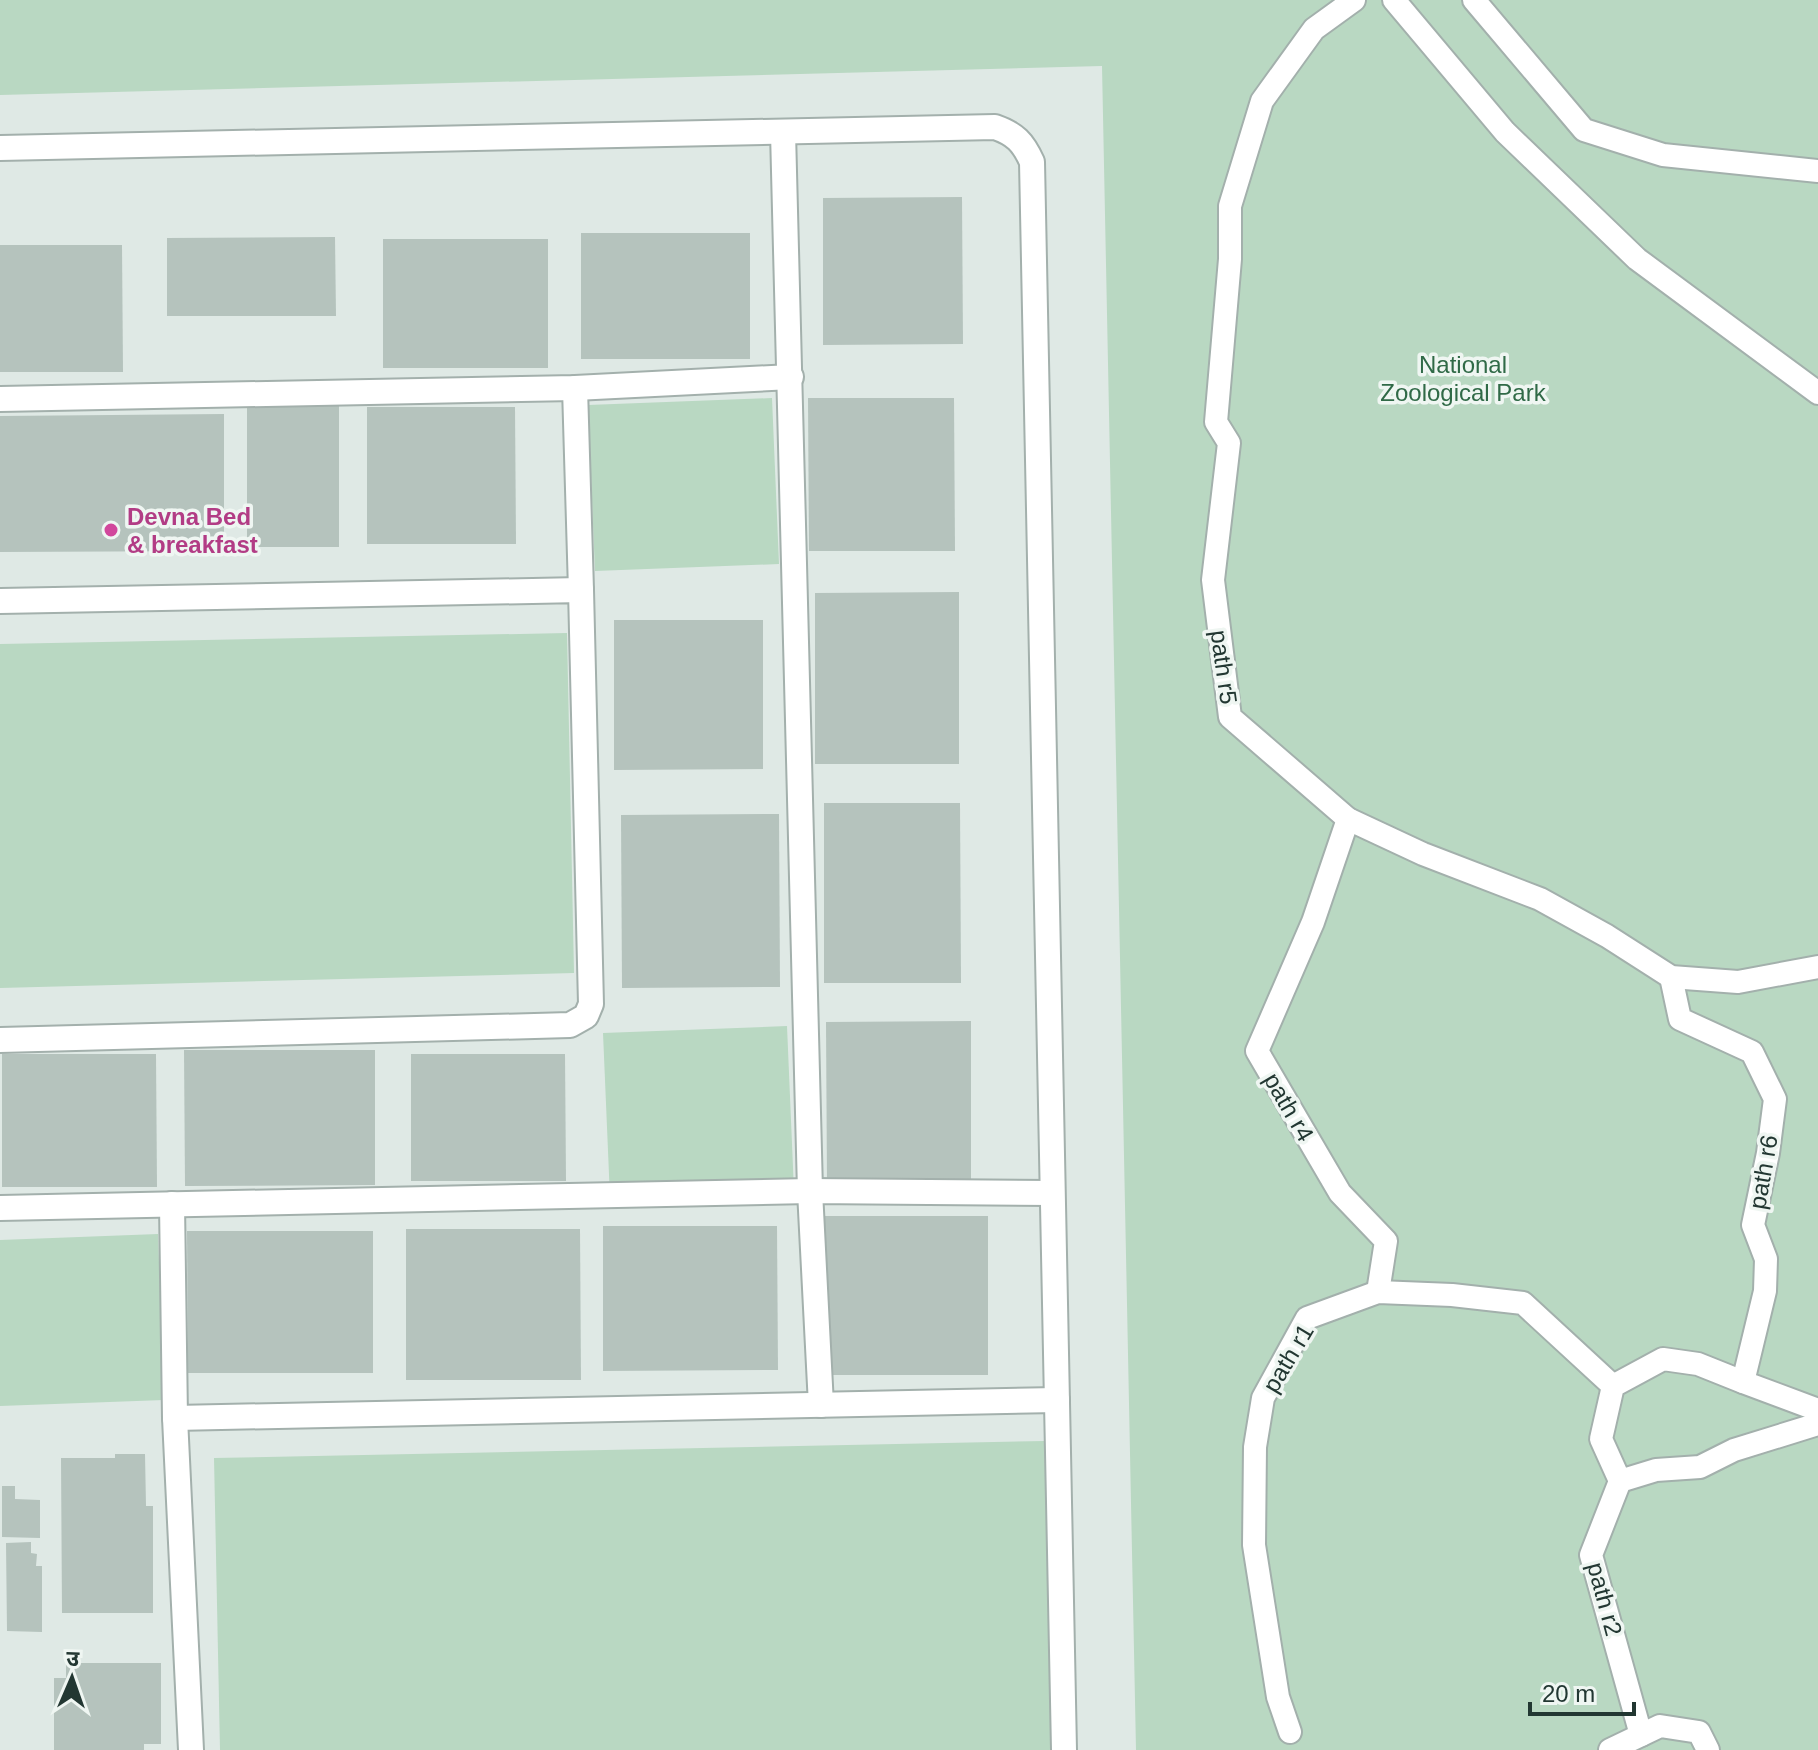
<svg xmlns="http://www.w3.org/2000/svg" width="1818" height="1750" font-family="Arial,'Noto Sans Devanagari',sans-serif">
	<rect width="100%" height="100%" fill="#dfe9e5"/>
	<g fill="#b9d8c2">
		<polygon points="0,0 1818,0 1818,1750 1136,1750 1102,66 0,95"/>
		<polygon points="772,398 779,564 595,571 588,405"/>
		<polygon points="567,633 574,973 0,988 0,644"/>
		<polygon points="787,1026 794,1191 610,1198 603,1033"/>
		<polygon points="158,1234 164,1400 0,1406 0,1240"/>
		<polygon points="1045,1441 1052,1750 220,1750 214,1458"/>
	</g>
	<g fill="#b5c3bd">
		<polygon points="962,197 963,344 823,345 823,198"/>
		<rect x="581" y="233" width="169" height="126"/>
		<polygon points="335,237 336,316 167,316 167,238"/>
		<rect x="383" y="239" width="165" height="129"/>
		<polygon points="0,245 122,245 123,372 0,372"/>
		<polygon points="808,398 954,398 955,551 809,551"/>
		<polygon points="339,401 339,547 247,547 247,402"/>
		<polygon points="367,407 515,407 516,544 367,544"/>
		<polygon points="224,414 224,551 0,552 0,416"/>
		<polygon points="959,592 959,764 815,764 815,593"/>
		<polygon points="614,620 763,620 763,769 614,770"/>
		<polygon points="824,803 960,803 961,983 824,983"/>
		<polygon points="779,814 780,987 622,988 621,815"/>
		<polygon points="971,1021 971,1185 827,1185 826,1022"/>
		<polygon points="184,1050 375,1050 375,1185 185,1186"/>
		<polygon points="2,1054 156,1054 157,1187 2,1187"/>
		<polygon points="411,1054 565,1054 566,1181 411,1181"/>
		<polygon points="823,1216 988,1216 988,1375 824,1375"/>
		<polygon points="603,1226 777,1226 778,1370 603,1371"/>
		<polygon points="406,1229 580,1229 581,1380 406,1380"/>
		<polygon points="187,1231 373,1231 373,1373 188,1373"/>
		<polygon points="115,1454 145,1454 146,1506 153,1506 153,1613 62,1613 61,1458 115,1458"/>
		<polygon points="2,1486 15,1486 15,1499 40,1500 40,1538 2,1537"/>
		<polygon points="31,1542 31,1553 37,1554 36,1566 42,1566 42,1632 7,1631 6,1543"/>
		<polygon points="66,1663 161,1663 161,1744 144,1744 144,1750 54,1750 54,1678 66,1678"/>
	</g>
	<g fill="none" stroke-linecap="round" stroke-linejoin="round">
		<g stroke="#a3b0ac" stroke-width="26">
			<g id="pedestrian">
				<polyline points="1354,0 1314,29 1262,101 1230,206 1230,259 1216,422 1229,443 1213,580 1230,717 1348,819 1423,854 1540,899 1607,936 1671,977 1738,982 1818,967"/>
				<polyline points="1394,0 1505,132 1637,259 1818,393"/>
				<polyline points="1474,0 1584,130 1663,155 1818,171"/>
				<polyline points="1348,819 1313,922 1257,1051 1340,1193 1386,1241 1378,1292"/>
				<polyline points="1671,977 1680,1019 1752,1052 1775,1099 1768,1153 1753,1225 1766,1259 1765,1291 1743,1382 1818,1410"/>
				<polyline points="1620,1481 1601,1439 1613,1386 1663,1359 1698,1364 1743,1382"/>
				<polyline points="1290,1732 1278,1697 1254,1545 1255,1447 1263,1398 1307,1318 1378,1292 1452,1295 1523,1303 1613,1386"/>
				<polyline points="1641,1735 1591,1555 1620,1481 1656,1470 1700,1467 1734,1450 1818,1424"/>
				<polyline points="1610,1750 1660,1726 1699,1732 1708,1750"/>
			</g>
		</g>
		<g stroke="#a3b0ac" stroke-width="28">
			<g id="minor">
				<polyline points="783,132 810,1191 821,1405"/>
				<path d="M0 148 995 127C1015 134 1023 142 1032 162L1064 1750"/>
				<polyline points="575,388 581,590"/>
				<polyline points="0,399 575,388 791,377"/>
				<polyline points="0,601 581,590 591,1004 586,1016 570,1025 0,1040"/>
				<polyline points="172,1204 175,1418 191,1750"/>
				<polyline points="0,1208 810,1191 1052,1193"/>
				<polyline points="175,1418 1057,1400"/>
			</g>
		</g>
		<use href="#pedestrian" stroke="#fff" stroke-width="22"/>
		<use href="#minor" stroke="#fff" stroke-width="24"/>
	</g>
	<circle fill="#d1479c" stroke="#eff6f2" stroke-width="3" cx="111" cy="530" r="8"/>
	<g text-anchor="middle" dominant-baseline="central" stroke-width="7" stroke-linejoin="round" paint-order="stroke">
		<g font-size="24" fill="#306a47" stroke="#eff6f2">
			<text x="1463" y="364">National<tspan x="1463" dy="28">Zoological Park</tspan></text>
		</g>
		<g font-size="24" font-weight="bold" fill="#b23c85" stroke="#eff6f2" text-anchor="start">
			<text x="127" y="516">Devna Bed<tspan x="127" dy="28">&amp; breakfast</tspan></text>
		</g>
		<g font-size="24" fill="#223732" stroke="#eff6f2">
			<text transform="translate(1224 667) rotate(82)">path r5</text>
			<text transform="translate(1289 1107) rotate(60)">path r4</text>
			<text transform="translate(1763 1172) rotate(-80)">path r6</text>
			<text transform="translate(1288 1358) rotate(-59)">path r1</text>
			<text transform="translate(1605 1599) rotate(75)">path r2</text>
		</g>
	</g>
	<g transform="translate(72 1678) rotate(2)" stroke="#eff6f2" stroke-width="6" paint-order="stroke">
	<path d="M0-6L14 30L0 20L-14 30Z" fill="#223732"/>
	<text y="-12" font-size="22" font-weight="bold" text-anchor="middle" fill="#223732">उ</text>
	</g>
	<path d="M1530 1702v12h104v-12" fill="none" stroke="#223732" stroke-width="4"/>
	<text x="1542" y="1702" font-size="24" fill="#223732" stroke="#eff6f2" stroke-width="6" paint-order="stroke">20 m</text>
</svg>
